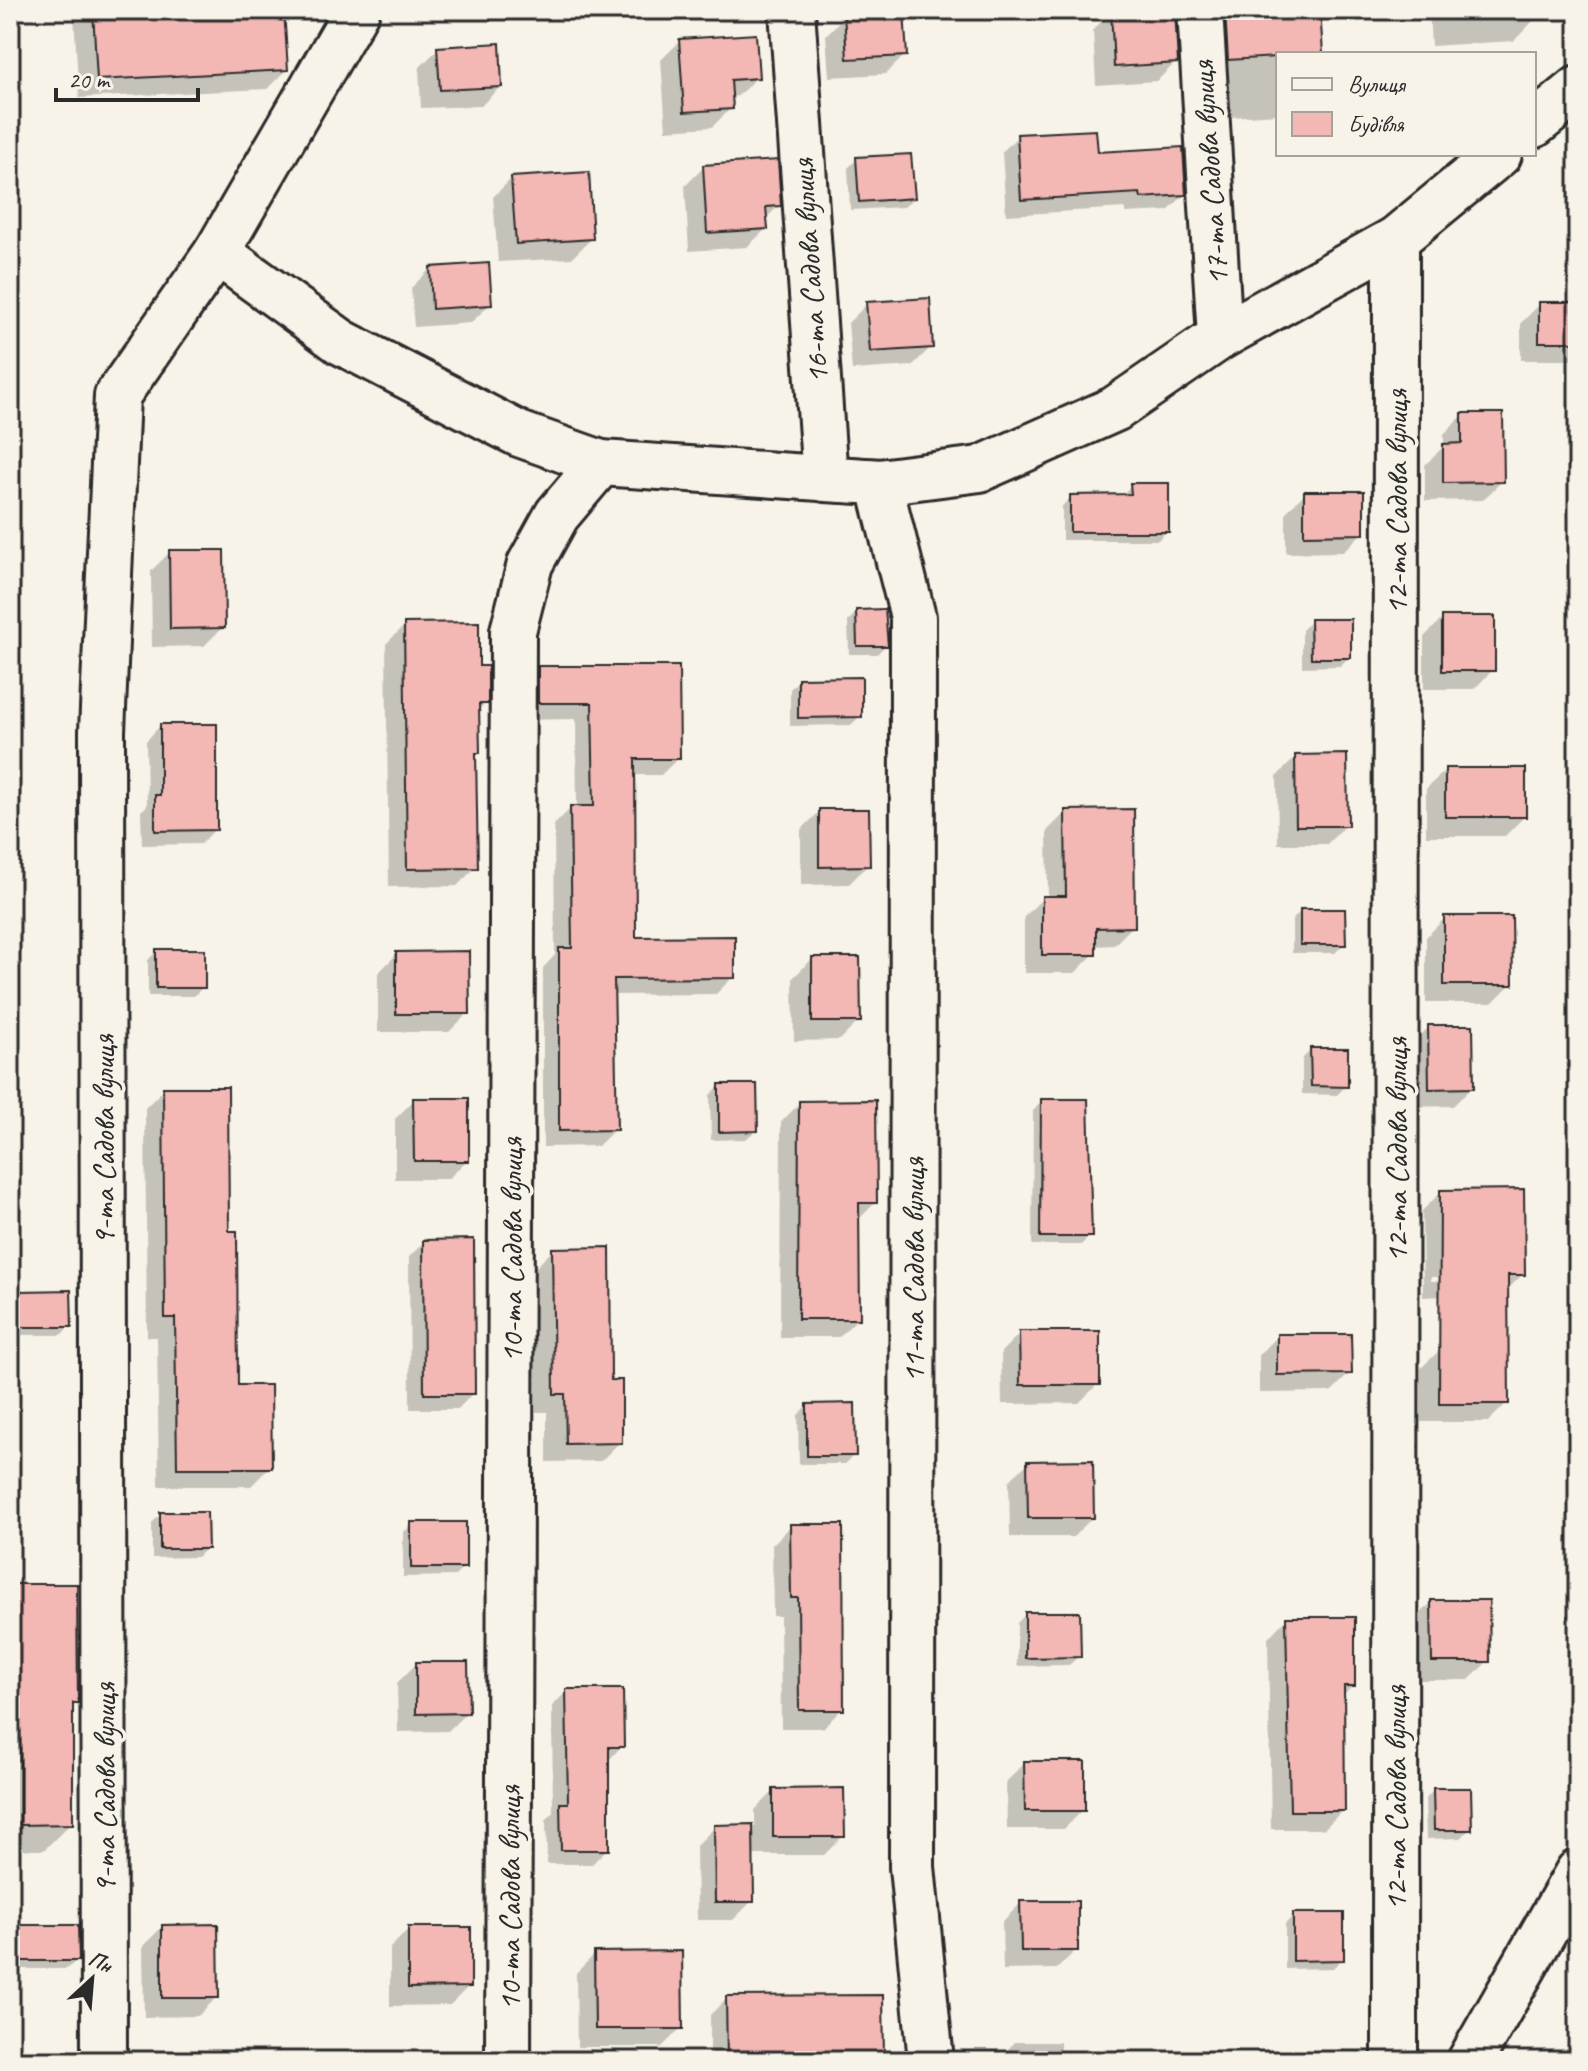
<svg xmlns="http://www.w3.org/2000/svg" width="1588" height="2071" font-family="Caveat,sans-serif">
	<rect width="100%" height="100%" fill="#f7f3e8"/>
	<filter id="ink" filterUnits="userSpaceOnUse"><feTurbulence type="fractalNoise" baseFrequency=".0125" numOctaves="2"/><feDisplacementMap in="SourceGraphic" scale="16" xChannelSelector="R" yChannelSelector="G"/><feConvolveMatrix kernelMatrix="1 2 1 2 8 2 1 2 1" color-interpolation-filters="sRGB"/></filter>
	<g filter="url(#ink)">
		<g fill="#0003" fill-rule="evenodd">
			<polygon points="80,10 282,10 286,70 267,89 79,98 74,16"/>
			<polygon points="1174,10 1176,62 1157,81 1096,85 1093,30 1112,11"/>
			<polygon points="1218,10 1318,10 1278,54 1278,114 1231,117 1228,76 1210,78"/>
			<polygon points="1429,10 1532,10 1532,22 1514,41 1431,46"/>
			<polygon points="845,16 905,55 886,74 829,77 826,35"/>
			<polygon points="680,41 757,77 738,96 730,97 731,108 712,127 666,130 661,60"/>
			<polygon points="438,49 500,87 481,106 421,108 419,68"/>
			<polygon points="1018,136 1096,154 1184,195 1168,211 1125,213 1125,208 1006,215 1002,152"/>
			<polygon points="857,159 913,198 904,207 850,210 848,168"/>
			<polygon points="704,167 779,206 765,219 766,229 747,247 689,251 685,186"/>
			<polygon points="512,178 591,239 572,258 498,262 493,197"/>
			<polygon points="430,269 490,304 471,323 414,327 411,288"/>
			<polygon points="867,304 931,347 912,366 852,370 848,323"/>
			<polygon points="1540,304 1578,304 1578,360 1521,360 1521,323"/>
			<polygon points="1463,415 1502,481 1483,500 1425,501 1425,465 1444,446 1444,434"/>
			<polygon points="1131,485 1167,531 1158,540 1062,540 1062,506 1071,497 1122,496"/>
			<polygon points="1305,493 1362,533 1343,552 1286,553 1286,512"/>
			<polygon points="170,552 223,627 204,646 152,647 151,571"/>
			<polygon points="857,612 886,645 877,654 849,654 848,621"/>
			<polygon points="1443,618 1493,670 1474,689 1424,689 1424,637"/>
			<polygon points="1311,621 1349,657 1340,666 1302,667 1302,630"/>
			<polygon points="405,625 477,668 486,703 477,711 478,752 474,756 476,867 457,886 389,887 386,644"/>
			<polygon points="539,668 678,758 661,775 633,775 634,939 733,977 716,994 612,995 615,1129 598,1146 543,1147 543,968 555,955 554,825 571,808 577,808 576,719 522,720 522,685"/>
			<polygon points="799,680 860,716 851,725 790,726 790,689"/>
			<polygon points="160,726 215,829 201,844 142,845 141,811 147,806 146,741"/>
			<polygon points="1296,757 1346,825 1327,844 1278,844 1277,776"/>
			<polygon points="1445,770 1524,817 1505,836 1426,836 1426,789"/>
			<polygon points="820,811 868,865 849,884 801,885 801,830"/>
			<polygon points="1066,812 1133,926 1114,945 1094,946 1094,954 1075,973 1024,973 1024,917 1043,898 1048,898 1047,831"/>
			<polygon points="1301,911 1344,944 1335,953 1292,953 1292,920"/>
			<polygon points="1445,918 1511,984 1492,1003 1426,1003 1426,937"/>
			<polygon points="157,951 203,987 194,996 148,996 148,960"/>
			<polygon points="397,954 468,1013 449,1032 378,1032 378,973"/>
			<polygon points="812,959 859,1021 840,1040 794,1041 793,978"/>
			<polygon points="1429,1027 1472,1087 1453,1106 1410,1107 1410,1046"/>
			<polygon points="1311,1050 1346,1086 1337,1095 1302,1094 1302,1059"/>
			<polygon points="719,1086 756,1130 746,1139 711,1140 710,1095"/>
			<polygon points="164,1089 227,1233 236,1387 270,1467 251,1486 159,1486 157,1337 147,1337 145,1108"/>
			<polygon points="414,1100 467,1160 448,1179 395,1179 395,1119"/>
			<polygon points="1042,1101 1090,1236 1081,1245 1032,1245 1033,1111"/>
			<polygon points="800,1103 875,1203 858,1220 858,1318 839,1337 780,1337 781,1122"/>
			<path d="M1441 1192 1523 1274 1504 1293 1423 1297 1422 1211ZM1506 1276V1281H1431V1277Z"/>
			<polygon points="424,1242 473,1393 458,1409 410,1409 409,1257"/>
			<polygon points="553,1250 609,1382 620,1442 601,1461 547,1462 547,1412 536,1412 534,1269"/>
			<polygon points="20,1293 70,1326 61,1335 11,1335 11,1302"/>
			<polygon points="1020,1333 1098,1384 1079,1403 1002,1404 1001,1352"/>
			<polygon points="1278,1336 1350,1373 1331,1392 1259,1393 1259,1355"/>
			<polygon points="1440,1350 1507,1403 1488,1422 1421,1422 1421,1368"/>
			<polygon points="807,1406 854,1455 845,1464 799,1464 798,1415"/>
			<polygon points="1028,1463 1092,1518 1073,1537 1010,1537 1009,1481"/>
			<polygon points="161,1514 206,1548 197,1557 152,1558 152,1523"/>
			<polygon points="412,1524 464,1567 455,1576 403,1577 403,1533"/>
			<polygon points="791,1526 842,1709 823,1728 781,1728 780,1616 773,1616 772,1545"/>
			<polygon points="10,1586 76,1702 71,1708 71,1823 44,1850 10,1850"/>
			<polygon points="1432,1602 1488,1661 1469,1680 1414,1680 1413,1621"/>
			<polygon points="1026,1614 1079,1656 1069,1665 1017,1666 1017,1623"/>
			<polygon points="1286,1619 1353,1685 1342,1696 1343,1810 1324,1829 1271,1829 1268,1638"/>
			<polygon points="416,1664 467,1712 448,1731 398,1732 397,1683"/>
			<polygon points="567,1691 622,1746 607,1762 607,1849 592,1864 547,1864 546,1820 553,1813 552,1706"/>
			<polygon points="1025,1763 1083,1810 1064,1829 1007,1829 1006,1782"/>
			<polygon points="1434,1790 1470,1829 1461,1838 1426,1839 1425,1799"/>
			<polygon points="774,1791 843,1836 824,1855 751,1855 752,1901 733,1920 697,1920 696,1846 715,1827 755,1826 755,1810"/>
			<polygon points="1021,1903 1076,1950 1057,1969 1003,1970 1002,1922"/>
			<polygon points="1294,1915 1342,1959 1333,1968 1285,1969 1285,1924"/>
			<polygon points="14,1927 77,1960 67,1969 10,1969 10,1931"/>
			<polygon points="162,1927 217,1997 198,2016 144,2017 143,1946"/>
			<polygon points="409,1929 469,1986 450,2005 390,2006 390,1948"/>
			<polygon points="595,1954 681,2028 662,2047 577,2047 576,1973"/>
			<polygon points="727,1998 882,2057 877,2061 710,2061 710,2015"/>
			<polygon points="1014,2042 1060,2042 1060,2061 999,2061"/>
			<polygon points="1364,2055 1364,2061 1264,2061 1269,2056"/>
		</g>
		<g fill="#f3b7b4" stroke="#2b2b2b" stroke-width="2">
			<polygon points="93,10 284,10 288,70 97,80"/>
			<polygon points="1111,10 1175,10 1178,63 1114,67"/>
			<polygon points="1225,10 1320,10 1323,54 1228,60"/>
			<polygon points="904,11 907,56 847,59 844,14"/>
			<polygon points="756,34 759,78 731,80 733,109 684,112 679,39"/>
			<polygon points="500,43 502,87 440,90 437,47"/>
			<polygon points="1096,130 1098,152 1183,147 1186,195 1141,198 1140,193 1021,200 1017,134"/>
			<polygon points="911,154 915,198 859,202 856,157"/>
			<polygon points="778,160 781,206 766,207 768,229 707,233 703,165"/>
			<polygon points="589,172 593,239 516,244 511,177"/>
			<polygon points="489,263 492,305 432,309 430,267"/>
			<polygon points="930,298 933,348 870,352 866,302"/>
			<rect x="1539" y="302" width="39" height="40"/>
			<polygon points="1462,413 1503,413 1504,482 1443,483 1443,444 1462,443"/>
			<polygon points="1130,483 1169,483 1169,532 1070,532 1070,495 1131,494"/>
			<polygon points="1304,491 1364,491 1364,534 1304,535"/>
			<polygon points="169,550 224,550 225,628 170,629"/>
			<polygon points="885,609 888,646 857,646 856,610"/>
			<rect x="1442" y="616" width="53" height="55"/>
			<polygon points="1310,619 1351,619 1351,658 1311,658"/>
			<polygon points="479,622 479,666 488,666 488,704 479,704 480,753 476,753 478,868 407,869 404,623"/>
			<polygon points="538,666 679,666 680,759 635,759 636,937 735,936 735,978 614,979 617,1130 559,1131 559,948 572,948 570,806 594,806 592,703 538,703"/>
			<polygon points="862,677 862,717 798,718 798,678"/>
			<polygon points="160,724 217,724 217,830 155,831 155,795 160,795"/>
			<polygon points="1347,754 1348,826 1296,826 1295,755"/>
			<rect x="1445" y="768" width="81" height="49"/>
			<polygon points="819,809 869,809 870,866 819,867"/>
			<polygon points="1134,809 1135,927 1096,928 1096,955 1042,955 1042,896 1066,896 1065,810"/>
			<polygon points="1300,909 1345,909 1346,945 1300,945"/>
			<polygon points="1444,916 1512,916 1513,985 1444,985"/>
			<rect x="156" y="949" width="49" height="39"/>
			<polygon points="469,951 470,1014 396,1014 396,952"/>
			<polygon points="812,957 860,957 861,1022 812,1022"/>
			<polygon points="1428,1025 1473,1025 1474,1088 1429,1089"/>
			<polygon points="1310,1048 1348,1048 1348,1087 1311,1086"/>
			<polygon points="719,1084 757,1084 758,1131 719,1132"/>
			<polygon points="163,1087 228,1087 229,1231 237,1231 238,1385 271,1385 272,1468 177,1468 175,1318 165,1318"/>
			<polygon points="413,1098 469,1098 469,1161 414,1161"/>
			<polygon points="1041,1099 1088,1099 1092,1237 1040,1237"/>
			<polygon points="876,1100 877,1203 859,1203 860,1319 798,1319 799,1101"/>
			<polygon points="1524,1189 1525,1275 1508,1275 1509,1404 1439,1404 1440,1190"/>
			<polygon points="474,1239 475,1394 424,1394 423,1240"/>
			<polygon points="610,1247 611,1380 622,1380 622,1443 566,1444 565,1394 554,1394 552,1248"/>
			<polygon points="71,1290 72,1327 20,1327 20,1291"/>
			<polygon points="1019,1331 1100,1331 1100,1385 1020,1385"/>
			<polygon points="1277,1334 1351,1334 1352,1374 1277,1375"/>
			<polygon points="855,1403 856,1456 807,1456 807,1404"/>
			<polygon points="1093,1460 1094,1518 1028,1518 1027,1461"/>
			<polygon points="160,1512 207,1512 208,1549 160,1549"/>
			<rect x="411" y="1522" width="55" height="46"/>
			<polygon points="790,1524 843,1524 844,1710 799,1710 798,1598 791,1598"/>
			<polygon points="10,1584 77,1584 78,1703 73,1703 73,1824 20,1825 20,1704 10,1704"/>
			<polygon points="1431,1600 1489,1600 1490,1662 1432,1662"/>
			<polygon points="1025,1612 1080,1612 1081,1657 1025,1658"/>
			<polygon points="1286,1617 1355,1617 1355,1686 1344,1686 1345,1811 1290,1811"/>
			<polygon points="416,1662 468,1662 469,1713 416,1714"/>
			<polygon points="566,1689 623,1689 624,1747 609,1747 609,1850 561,1850 560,1803 568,1803"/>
			<polygon points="1024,1761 1085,1761 1085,1811 1025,1811"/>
			<polygon points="844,1788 845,1837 773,1837 773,1789"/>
			<polygon points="1433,1788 1471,1788 1472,1830 1434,1830"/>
			<polygon points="753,1824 754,1902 715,1902 714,1825"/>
			<polygon points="1020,1901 1078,1901 1078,1951 1021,1951"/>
			<polygon points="1293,1913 1344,1913 1344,1960 1293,1961"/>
			<polygon points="218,1924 219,1998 162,1998 162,1925"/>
			<polygon points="13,1925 78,1925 79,1961 13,1961"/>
			<polygon points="408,1927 471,1927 471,1987 408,1988"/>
			<polygon points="682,1951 683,2029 595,2029 594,1952"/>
			<polygon points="883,1995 884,2058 727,2059 726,1996"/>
		</g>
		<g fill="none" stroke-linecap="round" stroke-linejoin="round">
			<g stroke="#2b2b2b" stroke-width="50">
				<g id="minor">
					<polyline points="792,10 825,479 879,482 913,617 912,1867 931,2061"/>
					<polyline points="1200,10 1220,337"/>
					<polyline points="1534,125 1578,89"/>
					<polyline points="217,252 341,342 519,434 601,463 879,482 980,469 1115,409 1220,337 1396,239 1499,154"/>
					<polyline points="104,2061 102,731 117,396 217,252 357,10"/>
					<polyline points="508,2061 513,631 530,564 557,515 601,463"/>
					<polyline points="1395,2061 1396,239"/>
					<polyline points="1470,2061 1578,1872"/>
				</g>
			</g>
			<use href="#minor" stroke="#f7f3e8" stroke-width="44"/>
		</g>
	</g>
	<g text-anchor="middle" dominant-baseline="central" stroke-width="7" stroke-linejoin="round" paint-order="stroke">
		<g font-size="32" fill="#2b2b2b" stroke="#f7f3e8">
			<text transform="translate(1210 173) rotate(-94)">17-та Садова вулиця</text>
			<text transform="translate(810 271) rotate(-94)">16-та Садова вулиця</text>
			<text transform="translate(1396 502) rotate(-90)">12-та Садова вулиця</text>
			<text transform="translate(103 1140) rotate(-90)">9-та Садова вулиця</text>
			<text transform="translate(1396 1150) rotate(-90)">12-та Садова вулиця</text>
			<text transform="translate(511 1250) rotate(-90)">10-та Садова вулиця</text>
			<text transform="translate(913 1270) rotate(-90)">11-та Садова вулиця</text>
			<text transform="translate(104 1788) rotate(-90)">9-та Садова вулиця</text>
			<text transform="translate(1395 1798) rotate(-90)">12-та Садова вулиця</text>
			<text transform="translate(509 1898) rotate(-90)">10-та Садова вулиця</text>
		</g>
	</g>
	<rect width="1588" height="2071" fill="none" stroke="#f7f3e8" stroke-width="40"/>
	<rect x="20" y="20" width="1548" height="2031" fill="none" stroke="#2b2b2b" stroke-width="3" filter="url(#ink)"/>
	<rect x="1276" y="52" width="260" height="104" fill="#f7f3e8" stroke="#a5a39c" stroke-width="2"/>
	<rect x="1292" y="78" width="40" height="12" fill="#f7f3e8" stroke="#a5a39c" stroke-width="2"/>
	<text x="1348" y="92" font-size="24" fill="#2b2b2b">Вулиця</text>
	<rect x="1292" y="112" width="40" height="24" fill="#f3b7b4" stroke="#a5a39c" stroke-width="2"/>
	<text x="1348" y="132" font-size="24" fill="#2b2b2b">Будівля</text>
	<g transform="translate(92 1979) rotate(26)" stroke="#f7f3e8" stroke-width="6" paint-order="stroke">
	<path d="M0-6L14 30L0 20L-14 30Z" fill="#2b2b2b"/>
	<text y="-12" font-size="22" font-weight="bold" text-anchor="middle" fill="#2b2b2b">Пн</text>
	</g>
	<path d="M56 88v12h142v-12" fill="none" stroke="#2b2b2b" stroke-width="4"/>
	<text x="68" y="88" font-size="24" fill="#2b2b2b" stroke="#f7f3e8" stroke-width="6" paint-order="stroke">20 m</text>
</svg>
